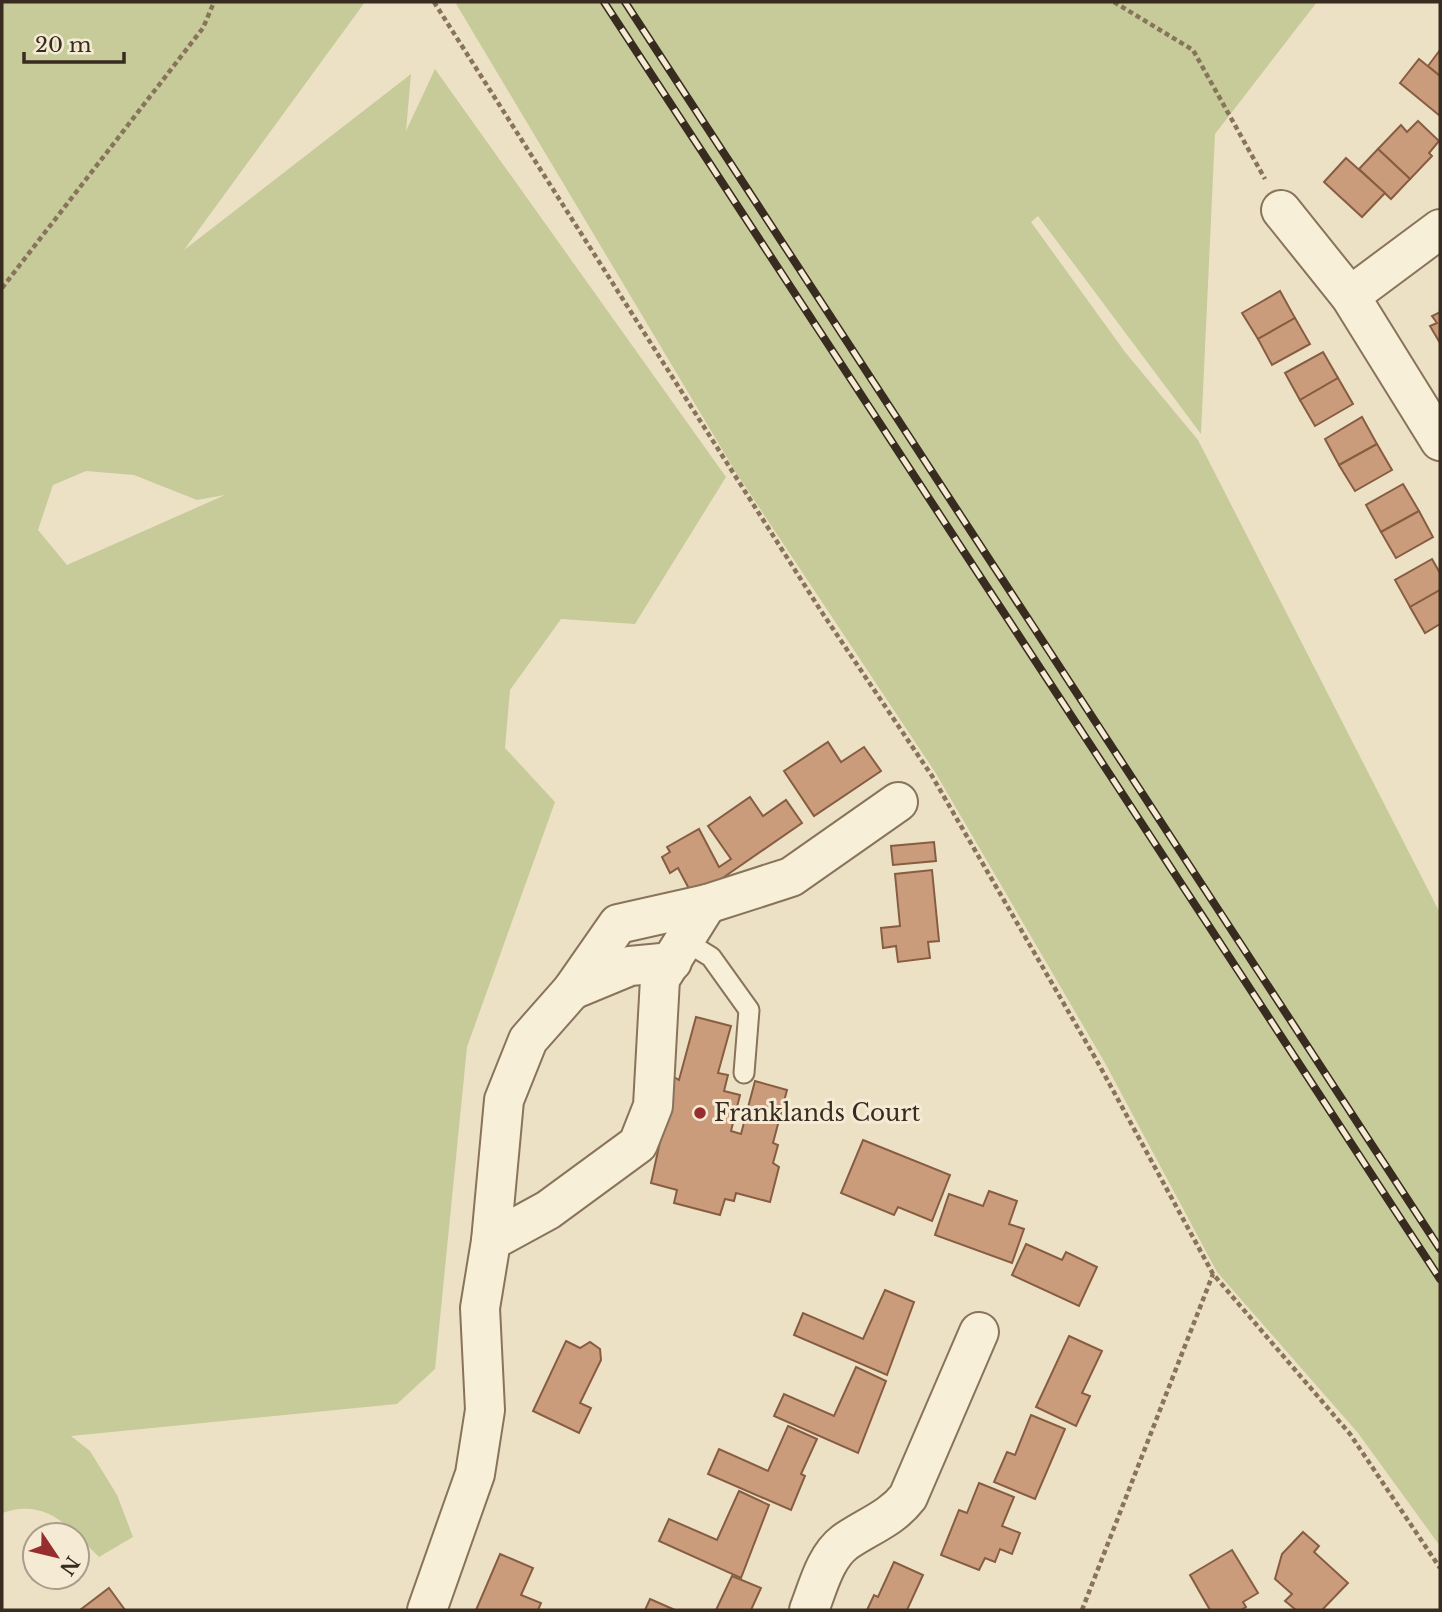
<svg xmlns="http://www.w3.org/2000/svg" width="1442" height="1612" font-family="'Libre Baskerville',serif">
	<rect width="100%" height="100%" fill="#ede1c5"/>
	<g fill="#c6cb99" fill-rule="evenodd">
		<path d="M2 2H365L184 250 411 74 406 131 435 69 726 477 635 624 561 619 510 690 505 748 555 802 467 1047 435 1369 397 1404 71 1436 90 1451 117 1495 133 1537 99 1557C70 1528 47 1497 2 1513ZM86 471 134 475 197 500 225 495 67 565 38 530 53 485Z"/>
		<polygon points="455,2 1317,2 1215,134 1201,434 1038,216 1031,222 1125,352 1198,440 1440,913 1440,1546 1358,1433 1217,1272 1105,1063 935,772 735,471"/>
	</g>
	<g fill="#cb9c7c" stroke="#875d42" stroke-width="2">
		<polygon points="1440,50 1440,76 1428,66"/>
		<polygon points="1419,59 1440,76 1440,116 1400,83"/>
		<polygon points="1418,121 1439,141 1429,153 1432,156 1410,179 1378,149 1401,125 1407,132"/>
		<polygon points="1378,149 1410,179 1391,199 1359,169"/>
		<polygon points="1346,158 1385,193 1362,217 1324,182"/>
		<polygon points="1280,291 1295,318 1258,339 1242,313"/>
		<polygon points="1440,312 1440,343 1430,326 1437,323 1432,316"/>
		<polygon points="1295,318 1310,344 1272,365 1258,339"/>
		<polygon points="1323,352 1338,378 1300,400 1285,373"/>
		<polygon points="1338,378 1353,404 1315,426 1300,400"/>
		<polygon points="1362,417 1377,444 1339,465 1325,439"/>
		<polygon points="1377,444 1392,470 1355,491 1339,465"/>
		<polygon points="1403,484 1419,511 1381,532 1366,505"/>
		<polygon points="1419,511 1433,537 1396,558 1381,532"/>
		<polygon points="1432,559 1440,573 1440,590 1410,607 1395,580"/>
		<polygon points="1440,590 1440,624 1425,633 1410,607"/>
		<polygon points="828,742 841,762 864,747 881,771 814,816 784,771"/>
		<polygon points="750,797 763,816 786,800 802,823 724,877 727,884 695,900 678,868 670,873 662,857 670,852 667,847 699,829 719,867 731,859 708,826"/>
		<polygon points="934,842 936,861 893,865 891,846"/>
		<polygon points="932,870 939,941 928,942 930,958 898,962 896,946 883,948 881,928 900,926 895,874"/>
		<polygon points="696,1017 731,1026 718,1073 728,1075 724,1091 740,1095 731,1131 741,1134 755,1081 787,1090 773,1143 778,1145 773,1163 779,1167 770,1202 736,1193 734,1201 725,1199 720,1215 674,1203 677,1190 651,1183 674,1077 679,1080"/>
		<polygon points="863,1140 950,1175 932,1221 898,1207 894,1215 841,1193"/>
		<polygon points="989,1191 1017,1201 1009,1224 1024,1229 1012,1263 935,1235 949,1194 983,1206"/>
		<polygon points="1026,1244 1062,1260 1066,1252 1097,1267 1079,1306 1012,1275"/>
		<polygon points="885,1290 914,1302 887,1375 794,1335 803,1313 863,1339"/>
		<polygon points="1069,1336 1102,1351 1082,1393 1090,1396 1076,1426 1036,1407"/>
		<polygon points="566,1341 580,1348 590,1342 600,1349 601,1360 580,1403 591,1408 579,1433 533,1411"/>
		<polygon points="856,1367 886,1381 858,1453 774,1416 784,1394 834,1416"/>
		<polygon points="1031,1415 1065,1429 1035,1499 994,1482 1007,1452 1015,1455"/>
		<polygon points="788,1426 817,1439 801,1474 805,1476 791,1510 708,1474 719,1449 768,1471"/>
		<polygon points="979,1483 1014,1497 1002,1526 1020,1533 1012,1554 1000,1549 995,1562 985,1558 979,1570 941,1555 959,1510 967,1513"/>
		<polygon points="739,1491 769,1505 741,1578 659,1541 669,1519 717,1540"/>
		<polygon points="1303,1532 1319,1546 1314,1552 1348,1583 1322,1610 1296,1610 1285,1601 1292,1594 1275,1579 1282,1554"/>
		<polygon points="1232,1550 1258,1593 1243,1602 1246,1607 1241,1610 1210,1610 1190,1575"/>
		<polygon points="500,1554 533,1568 521,1595 541,1603 538,1610 476,1610"/>
		<polygon points="894,1562 923,1575 907,1610 867,1610 874,1595 878,1597"/>
		<polygon points="732,1576 761,1588 751,1610 716,1610"/>
		<polygon points="109,1588 125,1610 80,1610"/>
		<polygon points="650,1599 675,1610 645,1610"/>
	</g>
	<g fill="none" stroke-linecap="round" stroke-linejoin="round">
		<g stroke="#88735b" stroke-width="23">
			<polyline id="service" points="685,941 711,957 749,1010 744,1073"/>
		</g>
		<g stroke="#88735b" stroke-width="42">
			<g id="minor">
				<polyline points="1281,210 1350,296 1440,441"/>
				<polyline points="1350,296 1440,229"/>
				<polyline points="572,990 630,966 672,962"/>
				<polyline points="491,1241 504,1100 528,1040 572,990 618,924 707,904 791,877 898,802"/>
				<polyline points="427,1610 475,1474 485,1410 480,1308 491,1241 548,1210 638,1144 653,1106 660,979 707,904"/>
				<path d="M809 1610C818 1587 825 1557 845 1542 868 1526 891 1519 908 1497L979 1332"/>
			</g>
		</g>
		<g stroke="#88735b" stroke-width="4.5" stroke-dasharray="5 3.5" stroke-linecap="butt">
			<polyline points="434,2 821,611 932,776 1097,1061 1213,1274 1350,1434 1440,1568"/>
			<polyline points="1114,2 1193,50 1265,179"/>
			<polyline points="2,288 203,28 214,2"/>
			<polyline points="1082,1610 1213,1274"/>
		</g>
		<use href="#service" stroke="#f8efd8" stroke-width="19"/>
		<use href="#minor" stroke="#f8efd8" stroke-width="38"/>
		<g stroke="#382b1f" stroke-width="8">
			<g id="rail">
				<polyline points="604,2 1440,1279"/>
				<polyline points="625,2 1440,1249"/>
			</g>
		</g>
		<use href="#rail" stroke="#f5ebd5" stroke-width="5" stroke-dasharray="16" stroke-linecap="butt"/>
	</g>
	<circle fill="#962d2e" stroke="#f5ebd5" stroke-width="2.5" cx="700" cy="1113" r="7"/>
	<g text-anchor="middle" dominant-baseline="central" stroke-width="6" stroke-linejoin="round" paint-order="stroke">
		<g font-size="23" fill="#382b1f" stroke="#f5ebd5" text-anchor="start">
			<text x="714" y="1113">Franklands Court</text>
		</g>
	</g>
	<rect width="1442" height="1612" fill="none" stroke="#382b1f" stroke-width="7"/>
	<g transform="translate(56 1556) rotate(125)"><circle r="33" fill="#f5ebd5" stroke="#a99e8c" stroke-width="2"/>
	<path d="M0-5L12 26L0 18L-12 26Z" fill="#962d2e"/>
	<text y="-10" font-size="19" font-weight="bold" text-anchor="middle" fill="#382b1f">N</text>
	</g>
	<path d="M24 52v10h100v-10" fill="none" stroke="#382b1f" stroke-width="3.5"/>
	<text x="35" y="52" font-size="21" fill="#382b1f" stroke="#f5ebd5" stroke-width="5" paint-order="stroke">20 m</text>
</svg>
